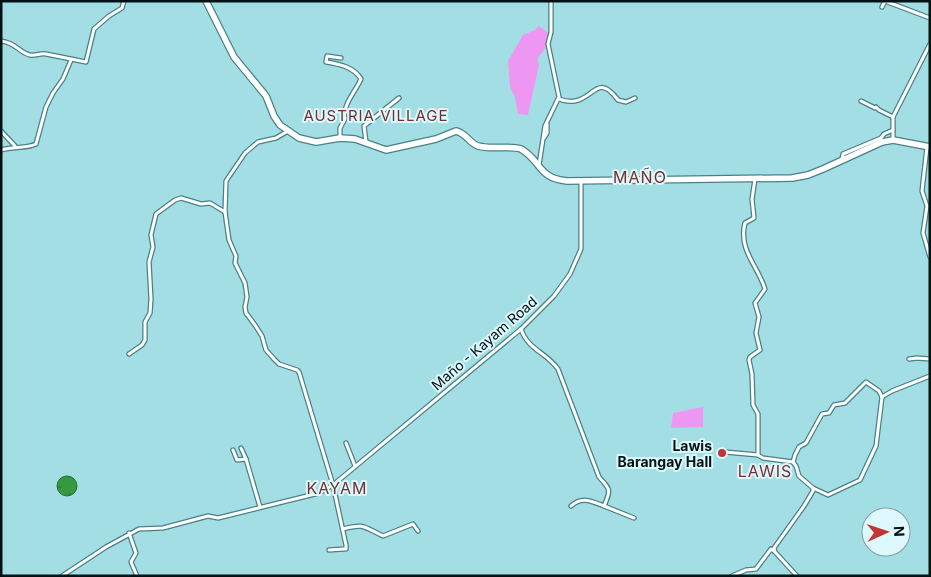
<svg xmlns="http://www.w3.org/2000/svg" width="931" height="577" font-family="Inter,sans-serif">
	<defs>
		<pattern id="water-ripples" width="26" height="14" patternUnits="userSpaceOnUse" patternTransform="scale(1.25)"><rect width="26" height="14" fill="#349940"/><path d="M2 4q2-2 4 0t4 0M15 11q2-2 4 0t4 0" fill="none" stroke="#2a7b34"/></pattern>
	</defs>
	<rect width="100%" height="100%" fill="#a4dee5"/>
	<g fill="#ee97f2">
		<path d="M539 26 548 33C547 38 547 46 544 50 540 56 535 57 539 65L528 115 518 114 515 97 510 87 508 61 523 35 535 30Z"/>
		<polygon points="703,407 703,427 671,428 673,413"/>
	</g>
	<circle fill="url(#water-ripples)" stroke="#247033" cx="67" cy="486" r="10"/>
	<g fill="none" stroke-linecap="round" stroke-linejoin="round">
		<g stroke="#498188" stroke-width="5.5">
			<g id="minor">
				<polyline points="885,1 930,18"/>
				<polyline points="882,7 885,1"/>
				<path d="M1 41C17 43 18 52 30 55 36 56 40 53 46 54L86 62 94 29 109 16 122 8 124 1"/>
				<path d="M559 99C564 101 569 102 575 101 594 98 598 73 618 100L626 102 635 98"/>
				<polyline points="861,101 875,108 876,107 879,110 893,117 930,44"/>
				<polyline points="1,131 15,146"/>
				<polyline points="288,131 276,138 258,142 245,153 226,181 225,212 229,240 236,256 235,263 245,283 247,297 245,307 246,313 255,325 262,336 266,350 274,359 279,364 297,370 299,372 333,485 346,545 346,549 344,549 329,550"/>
				<path d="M340 137V128L345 119C342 105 356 91 361 79 354 67 339 64 326 62L327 56 341 58"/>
				<polyline points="544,138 547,133 547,124"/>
				<polyline points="893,140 893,117"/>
				<polyline points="366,142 364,126 399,98"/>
				<polyline points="927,147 922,191 927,206 923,233 930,257"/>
				<path d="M1 150C13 146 26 149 36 144L46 107 53 93 63 79 71 60"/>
				<polyline points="842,159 843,154 881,138 884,134 893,130"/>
				<polyline points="539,165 545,126 559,97 548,44 551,32 551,1"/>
				<path d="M755 179 752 199 754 218 745 223C738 250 758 266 765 289L755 303 759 317 756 333 760 350 750 357 749 360 752 374 753 405 758 414V455L763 458 793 462 796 466 799 476 813 488V491L804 506 774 548 775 552 797 576"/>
				<path d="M521 329C528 350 546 352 558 369L599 477C611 490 611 490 604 506 591 501 582 496 571 506"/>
				<polyline points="129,354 142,345 145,340 145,322 150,313 151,299 149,262 153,247 151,235 156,214 175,200 181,198 201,204 210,203 225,212"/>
				<polyline points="909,359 917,358 930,359"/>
				<polyline points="346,443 355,466"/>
				<polyline points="241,448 246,459"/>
				<polyline points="233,450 237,460 246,459 260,507"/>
				<polyline points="725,452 758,455"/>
				<polyline points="793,462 795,455 799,447 806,443 822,414 829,413 834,405 845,403 866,382 879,391 882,397"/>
				<polyline points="813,488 828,495 860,480 876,446 882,397 892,391 930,376"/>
				<polyline points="604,506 634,518"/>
				<path d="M343 529C364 523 364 527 383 536L413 524 418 531"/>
				<polyline points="129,533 136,553 131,562 137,576"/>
				<polyline points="62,576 106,547 139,529 163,528 208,516 218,518 319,493 333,485 521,329 554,296 570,274 581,249 581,181"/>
				<polyline points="732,576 746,570 756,569 771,549 774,551"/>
			</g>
		</g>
		<g stroke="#498188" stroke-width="8">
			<path id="highway" d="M206 1 234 57 266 96 274 116 280 125 299 138 316 142 340 138 355 139 386 150 436 139 456 131C466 133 469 143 478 146 491 150 512 145 521 149 542 161 537 178 567 181L792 178 808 175 823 169 882 142 893 140 930 147"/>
		</g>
		<use href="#minor" stroke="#fff" stroke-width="3"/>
		<use href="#highway" stroke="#fff" stroke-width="5.5"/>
	</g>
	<circle fill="#c33435" stroke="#ddf9fd" stroke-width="2" cx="722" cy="453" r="5"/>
	<g text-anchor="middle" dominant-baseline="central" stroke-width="4" stroke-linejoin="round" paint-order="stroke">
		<g font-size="14" fill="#001214" stroke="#ddf9fd">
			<text transform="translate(484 343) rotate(-41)">Maño - Kayam Road</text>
		</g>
		<g font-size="14" font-weight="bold" fill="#001214" stroke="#ddf9fd" text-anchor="end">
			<text x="712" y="445">Lawis<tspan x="712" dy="16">Barangay Hall</tspan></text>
		</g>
		<g font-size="15" letter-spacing="1" fill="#762f2c" stroke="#ddf9fd">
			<text x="376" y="115">AUSTRIA VILLAGE</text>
		</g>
		<g font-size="16" letter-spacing="1" fill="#762f2c" stroke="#ddf9fd">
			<text x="640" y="177">MAÑO</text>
			<text x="765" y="471">LAWIS</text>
			<text x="337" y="488">KAYAM</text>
		</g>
	</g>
	<rect width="931" height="577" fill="none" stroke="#001214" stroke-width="5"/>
	<g transform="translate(886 532) rotate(87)"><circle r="24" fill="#ddf9fd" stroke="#859da0"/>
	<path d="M0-4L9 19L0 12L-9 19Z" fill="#c33435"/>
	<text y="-8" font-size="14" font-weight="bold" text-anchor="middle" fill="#001214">N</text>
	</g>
</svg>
